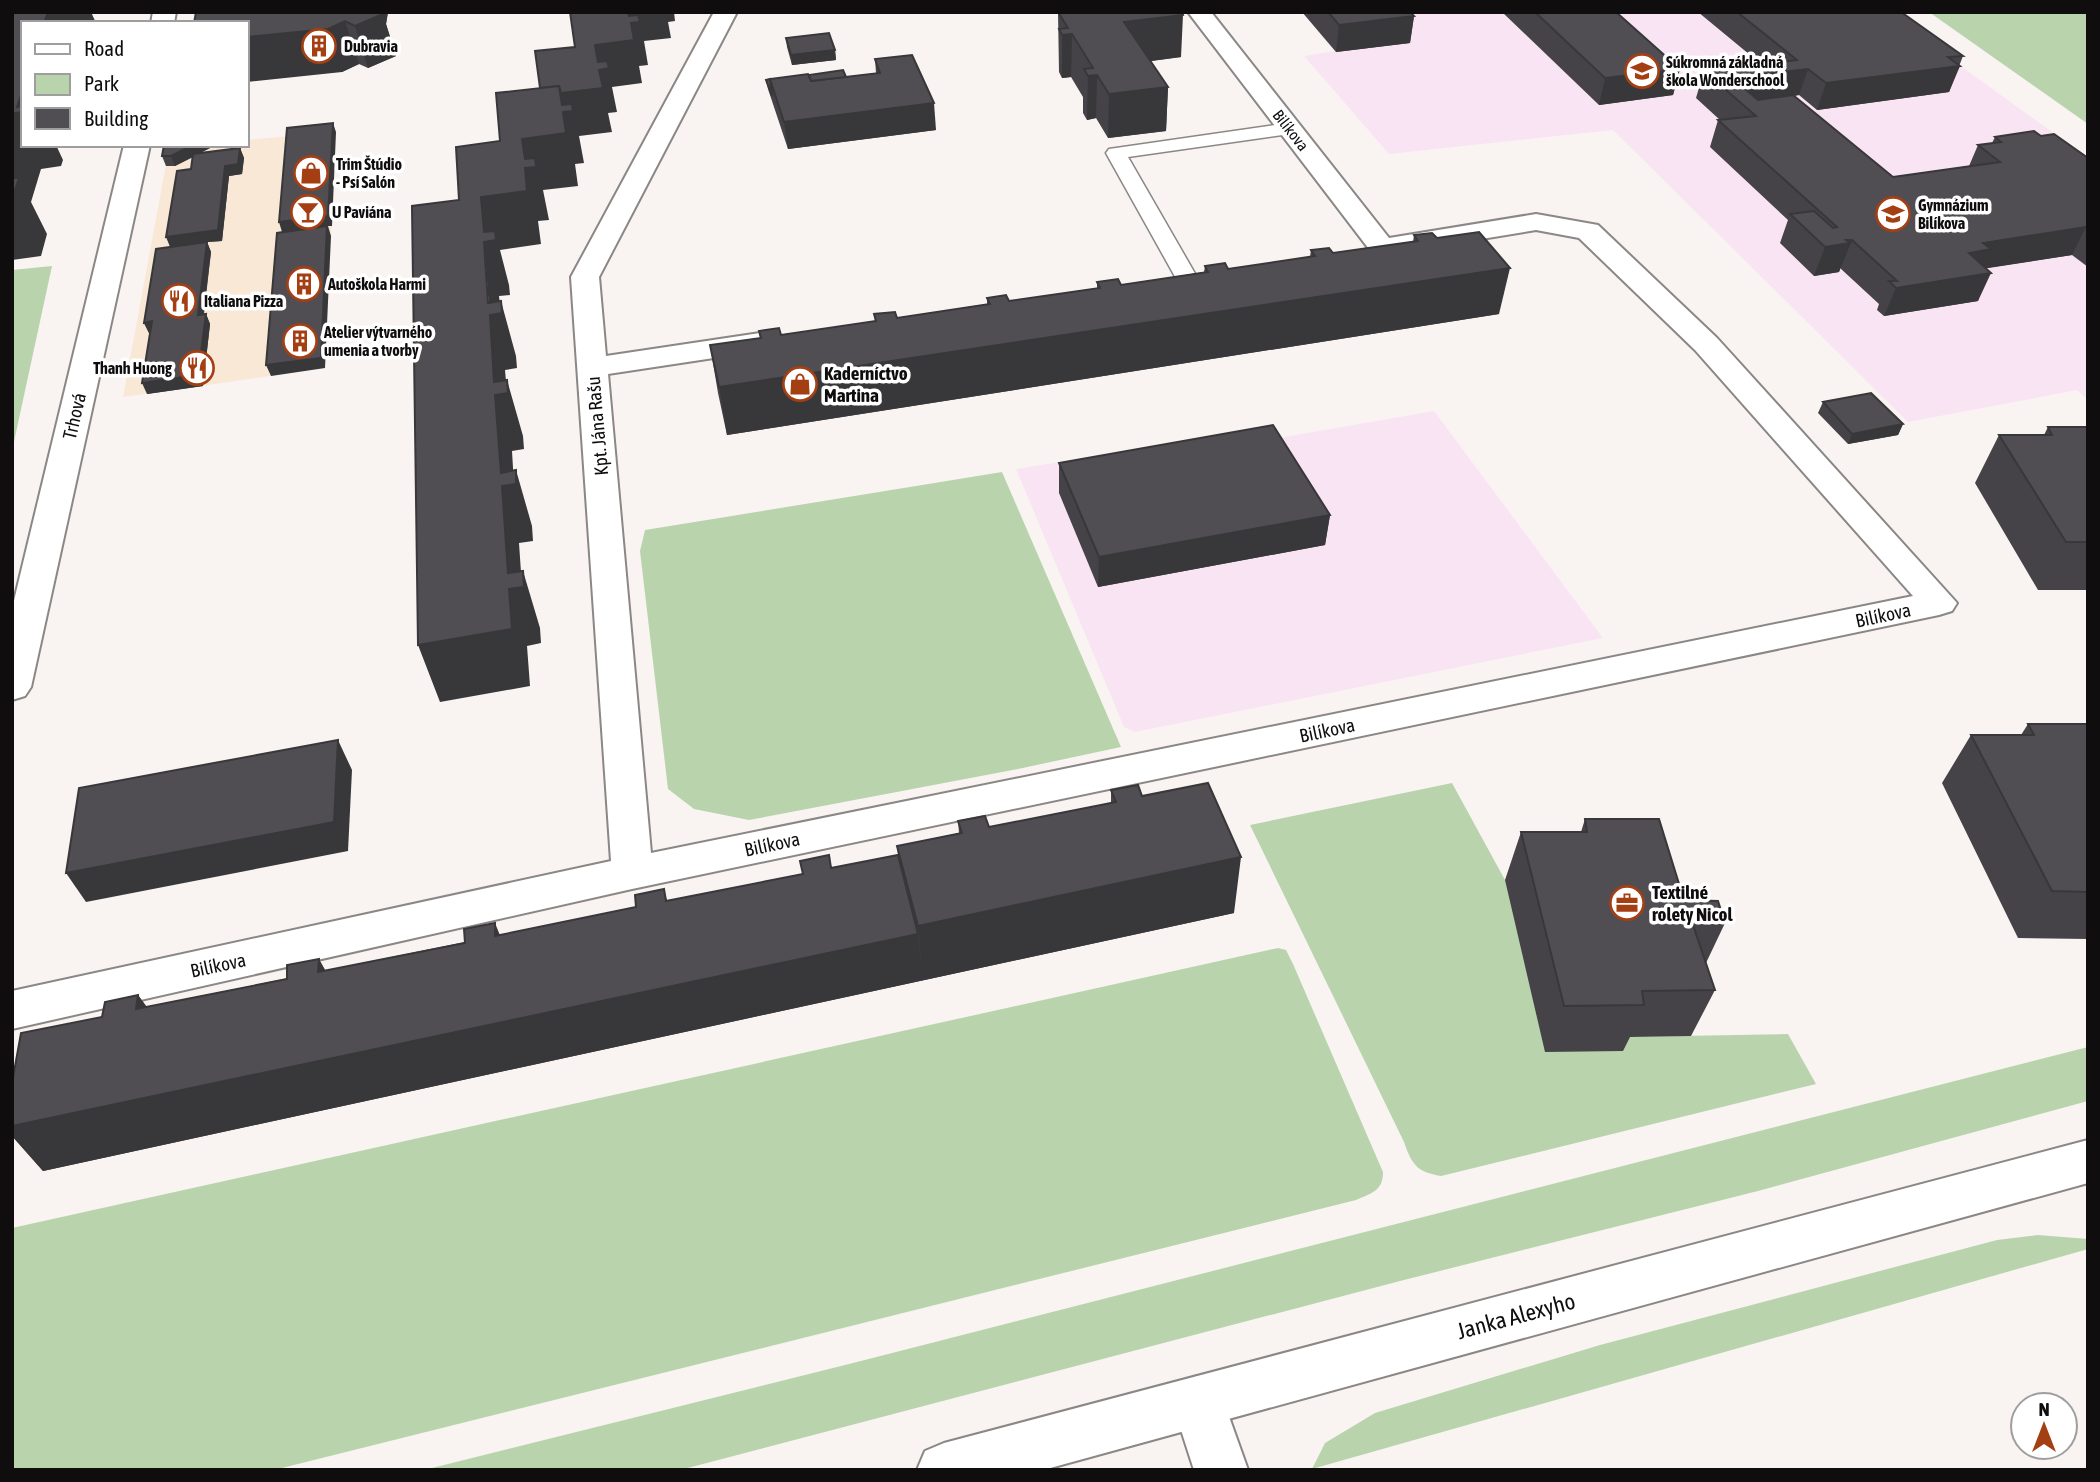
<svg xmlns="http://www.w3.org/2000/svg" width="2100" height="1482" font-family="'Asap Condensed',sans-serif">
	<rect width="100%" height="100%" fill="#f9f4f2"/>
	<polygon fill="#f9e8d6" points="336,132 325,368 123,397 169,148 183,145 247,145 247,140"/>
	<g fill="#f9e4f3">
		<polygon points="1302,12 1886,12 2088,158 2088,400 2077,390 1908,422 1613,130 1389,154 1304,56 1335,51"/>
		<polygon points="1434,411 1603,638 1135,732 1124,727 1016,469 1148,448 1175,456"/>
	</g>
	<g fill="#b9d4ad">
		<polygon points="1929,12 2088,12 2088,124"/>
		<polygon points="52,266 12,451 12,270"/>
		<polygon points="1002,472 1121,747 1018,769 749,820 694,809 668,789 640,551 645,530"/>
		<path d="M1452 783 1505 880 1621 1037 1788 1034 1816 1084 1441 1176C1417 1172 1412 1165 1404 1142L1250 825Z"/>
		<path d="M1278 948 1286 950 1293 964 1383 1172C1383 1191 1372 1193 1356 1200L274 1470H12V1228Z"/>
		<polygon points="2088,1047 2088,1101 1758,1191 1400,1281 680,1470 424,1470 853,1363"/>
		<polygon points="2038,1235 2088,1239 2088,1249 1312,1469 1325,1443 1375,1413 1600,1345 1997,1240"/>
	</g>
	<g fill="none" stroke-linecap="round" stroke-linejoin="round">
		<g stroke="#8b8785" stroke-width="3">
			<polygon id="lane" points="1290,123 1297,125 1300,129 1297,133 1128,157 1197,277 1194,282 1178,282 1106,153 1109,149"/>
		</g>
		<g stroke="#8b8785" stroke-width="4">
			<g id="street">
				<polygon points="153,12 176,12 174,23 151,23"/>
				<polygon points="714,12 737,12 599,277 606,356 760,333 771,336 775,342 771,348 760,351 608,374 651,853 1913,596 1695,350 1579,238 1536,230 1384,255 1372,253 1188,12 1211,12 1389,238 1536,214 1598,225 1717,338 1957,603 1952,611 1939,615 632,889 12,1029 12,991 611,861 571,277"/>
				<polygon points="124,145 150,145 31,687 25,696 12,700 12,609"/>
				<polygon points="1198,1376 1217,1383 1248,1470 1194,1470 1172,1402 1179,1383"/>
			</g>
		</g>
		<g stroke="#8b8785" stroke-width="4">
			<polygon id="secondary" points="2088,1140 2088,1183 1043,1470 917,1470 925,1451 944,1443"/>
		</g>
		<use href="#lane" fill="#fff" fill-rule="evenodd"/>
		<use href="#street" fill="#fff" fill-rule="evenodd"/>
		<use href="#secondary" fill="#fff" fill-rule="evenodd"/>
	</g>
	<g fill="#454347">
		<polygon points="196,12 388,12 386,24 396,56 368,68 359,64 342,72"/>
		<polygon points="1058,12 1181,57 1150,61 1168,87 1166,131 1108,138 1096,118 1087,120 1083,113 1083,97 1071,77 1062,78 1059,72"/>
		<polygon points="1302,12 1410,12 1414,16 1410,43 1336,52"/>
		<polygon points="1502,12 1616,12 1680,69 1673,95 1599,105"/>
		<polygon points="1698,12 1901,12 1963,56 1949,92 1817,110 1799,95 1794,96 1893,177 1969,166 1978,145 1992,143 1995,137 2041,136 2088,158 2088,267 2072,255 1986,268 1978,301 1884,316 1877,310 1879,304 1840,268 1839,272 1814,276 1780,243 1788,220 1710,147 1718,120 1720,120 1696,98 1704,71 1761,64"/>
		<polygon points="786,38 835,50 836,60 792,65 787,47"/>
		<polygon points="875,59 936,130 788,149 768,89 766,80 846,77 876,73"/>
		<polygon points="212,147 200,153 240,148 244,158 242,174 229,176 222,241 207,242 211,252 204,314 206,314 210,324 203,386 147,394 150,333 149,333 144,323 171,247 191,169 193,157 175,166 166,166 162,156"/>
		<polygon points="1414,235 1499,314 727,435 718,393 710,345 760,338 759,331 781,335 875,321 874,314 897,318 987,304 987,298 1009,301 1097,288 1097,282 1121,285 1204,272 1205,266 1228,269 1310,257 1311,250 1333,253 1413,242"/>
		<polygon points="1823,402 1903,424 1898,435 1848,444 1818,413"/>
		<polygon points="2048,427 2088,427 2088,590 2038,590 1975,483 1999,435 2044,435"/>
		<polygon points="1059,463 1330,515 1325,545 1098,587 1059,493"/>
		<polygon points="2028,724 2088,724 2088,939 2018,938 1942,783 1971,735 2021,735"/>
		<polygon points="1111,790 1142,796 1234,913 43,1171 12,1136 12,1083 102,1017 138,995 147,1007 636,907 664,889 667,901 898,855 897,846 959,833 958,821 989,827 1111,803"/>
		<polygon points="1585,819 1684,900 1725,923 1706,963 1715,990 1691,1036 1630,1037 1623,1051 1545,1052 1505,880 1521,832 1581,832"/>
	</g>
	<g fill="#383739">
		<polygon points="48,12 91,12 96,23 44,23"/>
		<polygon points="378,12 388,12 386,24 396,56 368,68 355,26"/>
		<polygon points="609,12 674,12 675,21 668,22 671,38 644,41 648,65 639,66 642,83 612,87 617,112 608,113 612,132 579,136 584,163 575,164 578,186 543,190 549,220 538,221 541,244 500,250 509,285 510,295 499,296 501,313 501,301 516,356 517,368 505,370 507,393 507,380 523,436 524,449 512,451 514,485 516,470 532,526 533,541 519,543 522,587 523,571 540,628 541,643 527,646 530,686 440,702 418,645 508,573 481,197 525,159 522,139 595,45"/>
		<polygon points="1183,15 1181,57 1122,65 1124,22"/>
		<polygon points="1414,16 1410,43 1336,52 1339,25"/>
		<polygon points="345,21 359,64 342,72 247,82 247,37"/>
		<polygon points="1072,34 1071,77 1062,78 1062,35"/>
		<polygon points="835,50 836,60 792,65 791,55"/>
		<polygon points="1960,66 1949,92 1817,110 1826,83"/>
		<polygon points="1680,69 1673,95 1599,105 1605,78"/>
		<polygon points="1808,69 1799,95 1740,103 1732,78"/>
		<polygon points="1097,75 1096,118 1087,120 1088,76"/>
		<polygon points="1168,87 1166,131 1108,138 1109,94"/>
		<polygon points="23,90 23,145 56,145 63,160 61,166 41,169 31,202 47,234 41,256 12,260 12,121"/>
		<polygon points="934,103 936,130 788,149 784,122"/>
		<polygon points="333,123 336,132 332,226 328,226 331,236 325,368 271,376 266,365 282,232 279,222"/>
		<polygon points="193,145 211,145 212,147 175,166 171,156"/>
		<polygon points="240,148 244,158 242,174 229,176 222,241 207,242 211,252 202,325 166,237"/>
		<polygon points="2086,227 2072,255 1982,269 1991,273 1978,301 1884,316 1896,288 1969,253 1983,243"/>
		<polygon points="1846,240 1852,240 1839,272 1814,276 1825,247"/>
		<polygon points="1510,268 1499,314 727,435 719,387"/>
		<polygon points="206,314 210,324 203,386 147,394 142,383"/>
		<polygon points="152,321 157,332 149,333 144,323"/>
		<polygon points="1903,424 1898,435 1848,444 1852,434"/>
		<polygon points="1330,515 1325,545 1098,587 1099,557"/>
		<polygon points="338,740 352,770 348,851 86,902 66,873"/>
		<polygon points="1241,857 1234,913 43,1171 12,1136 12,1126 918,934 922,974 918,926"/>
		<polygon points="495,923 514,970 495,936"/>
		<polygon points="319,959 345,1005 318,972"/>
		<polygon points="138,995 170,1041 136,1009"/>
	</g>
	<g fill="#504e52" stroke="#383739" stroke-width="2">
		<polygon points="12,12 48,12 44,23 23,23 23,90 17,107 23,106 23,112 15,113 12,121"/>
		<polygon points="196,12 382,12 383,14 355,26 345,21 328,29 247,37 247,23 194,23"/>
		<polygon points="570,12 628,12 629,16 638,15 640,22 631,23 634,40 595,45 598,62 607,61 609,68 599,70 603,88 561,93 559,86 540,88 535,51 575,47"/>
		<polygon points="1058,12 1182,12 1183,15 1124,22 1168,87 1109,94 1097,75 1088,76 1084,69 1093,68 1072,34 1062,35 1059,29 1068,28"/>
		<polygon points="1328,12 1410,12 1414,16 1339,25"/>
		<polygon points="1535,12 1616,12 1680,69 1605,78"/>
		<polygon points="1737,12 1901,12 1963,56 1948,57 1960,66 1826,83 1808,69 1732,78 1758,100 1793,95 1893,177 2000,162 1978,145 2001,142 1995,137 2034,131 2041,136 2054,134 2088,158 2088,228 2086,227 1983,243 1991,249 1969,253 1991,273 1896,288 1889,281 1897,281 1852,240 1846,240 1850,243 1825,247 1790,214 1814,211 1833,228 1837,227 1718,120 1756,116 1704,71 1797,60"/>
		<polygon points="829,33 835,50 791,55 786,38"/>
		<polygon points="912,55 934,103 784,122 770,79 808,74 811,81 880,73 875,59"/>
		<polygon points="843,70 846,77 811,81 809,75"/>
		<polygon points="770,79 772,96 766,80"/>
		<polygon points="559,86 562,105 572,104 573,111 563,112 566,133 522,139 525,159 535,158 536,167 525,168 527,191 481,197 484,232 495,231 496,240 484,242 488,303 501,301 502,313 490,315 494,382 507,380 508,393 495,395 501,473 516,470 516,484 502,486 508,573 523,571 524,587 509,589 512,629 418,645 412,206 459,200 456,147 500,141 496,93"/>
		<polygon points="333,123 328,216 279,222 287,128"/>
		<polygon points="164,145 193,145 171,156 162,156"/>
		<polygon points="240,148 238,164 225,166 218,230 166,237 177,171 191,169 193,154"/>
		<polygon points="12,178 19,178 12,199"/>
		<polygon points="327,226 321,358 266,365 277,233"/>
		<polygon points="1479,232 1510,268 719,387 710,345 761,338 759,331 779,328 781,335 876,321 874,314 895,312 897,318 990,304 987,298 1006,295 1009,301 1100,288 1097,282 1118,279 1121,285 1208,272 1205,266 1225,263 1228,269 1315,256 1311,250 1329,248 1333,253 1418,241 1414,235 1432,233 1437,238"/>
		<polygon points="207,242 198,315 206,314 198,375 142,383 152,321 144,323 156,249"/>
		<polygon points="1871,393 1903,424 1852,434 1823,402"/>
		<polygon points="1273,425 1330,515 1099,557 1059,463"/>
		<polygon points="2048,427 2088,427 2088,542 2066,542 1999,435 2052,435"/>
		<polygon points="2028,724 2088,724 2088,892 2052,891 1971,735 2034,735"/>
		<polygon points="338,740 334,822 66,873 79,788"/>
		<polygon points="1208,783 1241,857 918,926 897,846 962,833 958,821 985,816 989,827 1116,802 1111,790 1138,785 1142,796"/>
		<polygon points="1585,819 1659,819 1684,900 1718,901 1725,923 1692,922 1715,990 1642,991 1644,1005 1564,1006 1521,832 1587,832"/>
		<polygon points="829,855 831,868 898,855 918,934 12,1126 12,1083 21,1033 102,1017 105,1002 138,995 136,1009 287,979 287,965 319,959 318,972 465,943 464,929 495,923 495,936 636,907 635,895 664,889 666,901 803,874 800,861"/>
	</g>
	<defs>
		<g id="building-ring" transform="scale(1.75)"><circle r="9.5" fill="#fff" stroke="#a43f14" stroke-width="1.5"/><path d="M-4-6H4V6H1V3H-1V6H-4ZM-2.5-4.3h1.7v1.8h-1.7ZM.8-4.3h1.7v1.8H.8ZM-2.5-1h1.7V.8h-1.7ZM.8-1h1.7V.8H.8Z" fill="#a43f14"/></g>
		<g id="school-ring" transform="scale(1.75)"><circle r="9.5" fill="#fff" stroke="#a43f14" stroke-width="1.5"/><path d="M0-5L7-2L0 1L-7-2ZM-4 1L0 2.5L4 1V4Q0 6-4 4Z" fill="#a43f14"/></g>
		<g id="shop-ring" transform="scale(1.75)"><circle r="9.5" fill="#fff" stroke="#a43f14" stroke-width="1.5"/><path d="M-5-2.5h2.3a2.7 3.5 0 0 1 5.4 0H5L5.5 6h-11ZM-1.5-2.5h3a1.5 2.3 0 0 0-3 0Z" fill="#a43f14"/></g>
		<g id="bar-ring" transform="scale(1.75)"><circle r="9.5" fill="#fff" stroke="#a43f14" stroke-width="1.5"/><path d="M-6-5H6L.8 .8V4.5H3.5V6h-7V4.5H-.8V.8Z" fill="#a43f14"/></g>
		<g id="restaurant-ring" transform="scale(1.75)"><circle r="9.5" fill="#fff" stroke="#a43f14" stroke-width="1.5"/><path d="M-5-6h1v4h1v-4h1v4h1v-4h1v5L-1.5 .5V6h-2V.5L-5-1ZM5-6V6H3V1.5H1.5Q1.5-4 5-6Z" fill="#a43f14"/></g>
		<g id="office-ring" transform="scale(1.75)"><circle r="9.5" fill="#fff" stroke="#a43f14" stroke-width="1.5"/><path d="M-6-3h4V-5.5h4V-3h4V5H-6ZM-1-4.5V-3h2v-1.5ZM-6 0V1H6V0Z" fill="#a43f14"/></g>
	</defs>
	<g fill-rule="evenodd">
		<use href="#building-ring" x="319" y="46"/>
		<use href="#school-ring" x="1642" y="71"/>
		<use href="#shop-ring" x="311" y="173"/>
		<use href="#bar-ring" x="308" y="212"/>
		<use href="#school-ring" x="1893" y="214"/>
		<use href="#building-ring" x="304" y="284"/>
		<use href="#restaurant-ring" x="179" y="301"/>
		<use href="#building-ring" x="300" y="341"/>
		<use href="#restaurant-ring" x="197" y="368"/>
		<use href="#shop-ring" x="800" y="384"/>
		<use href="#office-ring" x="1627" y="903"/>
	</g>
	<g text-anchor="middle" dominant-baseline="central" stroke-width="7" stroke-linejoin="round" paint-order="stroke">
		<g font-size="16" font-weight="bold" fill="#0f0d0d" stroke="#fff" text-anchor="start">
			<text x="344" y="46">Dubravia</text>
			<text x="1666" y="62">Súkromná základná<tspan x="1666" dy="18">škola Wonderschool</tspan></text>
			<text x="336" y="164">Trim Štúdio<tspan x="336" dy="18">- Psí Salón</tspan></text>
			<text x="1918" y="205">Gymnázium<tspan x="1918" dy="18">Bilíkova</tspan></text>
			<text x="332" y="212">U Paviána</text>
			<text x="328" y="284">Autoškola Harmi</text>
			<text x="204" y="301">Italiana Pizza</text>
			<text x="324" y="332">Atelier výtvarného<tspan x="324" dy="18">umenia a tvorby</tspan></text>
			<text x="172" y="368" text-anchor="end">Thanh Huong</text>
		</g>
		<g font-size="16" fill="#0f0d0d" stroke="#fff">
			<text transform="translate(1291 130) rotate(52)">Bilíkova</text>
		</g>
		<g font-size="19" font-weight="bold" fill="#0f0d0d" stroke="#fff" text-anchor="start">
			<text x="824" y="373">Kaderníctvo<tspan x="824" dy="22">Martina</tspan></text>
			<text x="1652" y="892">Textilné<tspan x="1652" dy="22">rolety Nicol</tspan></text>
		</g>
		<g font-size="19" fill="#0f0d0d" stroke="#fff">
			<text transform="translate(74 416) rotate(-77)">Trhová</text>
			<text transform="translate(597 426) rotate(-95)">Kpt. Jána Rašu</text>
			<text transform="translate(1883 615) rotate(-12)">Bilíkova</text>
			<text transform="translate(1327 730) rotate(-12)">Bilíkova</text>
			<text transform="translate(772 844) rotate(-12)">Bilíkova</text>
			<text transform="translate(218 965) rotate(-12)">Bilíkova</text>
		</g>
		<g font-size="23" fill="#0f0d0d" stroke="#fff">
			<text transform="translate(1516 1316) rotate(-15)">Janka Alexyho</text>
		</g>
	</g>
	<rect width="2100" height="1482" fill="none" stroke="#0f0d0d" stroke-width="28"/>
	<rect x="21" y="21" width="228" height="126" fill="#ffffff" stroke="#9f9e9e" stroke-width="2"/>
	<rect x="35" y="44" width="35" height="10" fill="#ffffff" stroke="#9f9e9e" stroke-width="2"/>
	<text x="84" y="56" font-size="21" fill="#0f0d0d">Road</text>
	<rect x="35" y="74" width="35" height="21" fill="#b9d4ad" stroke="#9f9e9e" stroke-width="2"/>
	<text x="84" y="91" font-size="21" fill="#0f0d0d">Park</text>
	<rect x="35" y="108" width="35" height="21" fill="#504e52" stroke="#9f9e9e" stroke-width="2"/>
	<text x="84" y="126" font-size="21" fill="#0f0d0d">Building</text>
	<g transform="translate(2044 1426)"><circle r="33" fill="#ffffff" stroke="#9f9e9e" stroke-width="2"/>
	<path d="M0-5L12 26L0 18L-12 26Z" fill="#a43f14"/>
	<text y="-10" font-size="19" font-weight="bold" text-anchor="middle" fill="#0f0d0d">N</text>
	</g>
</svg>
